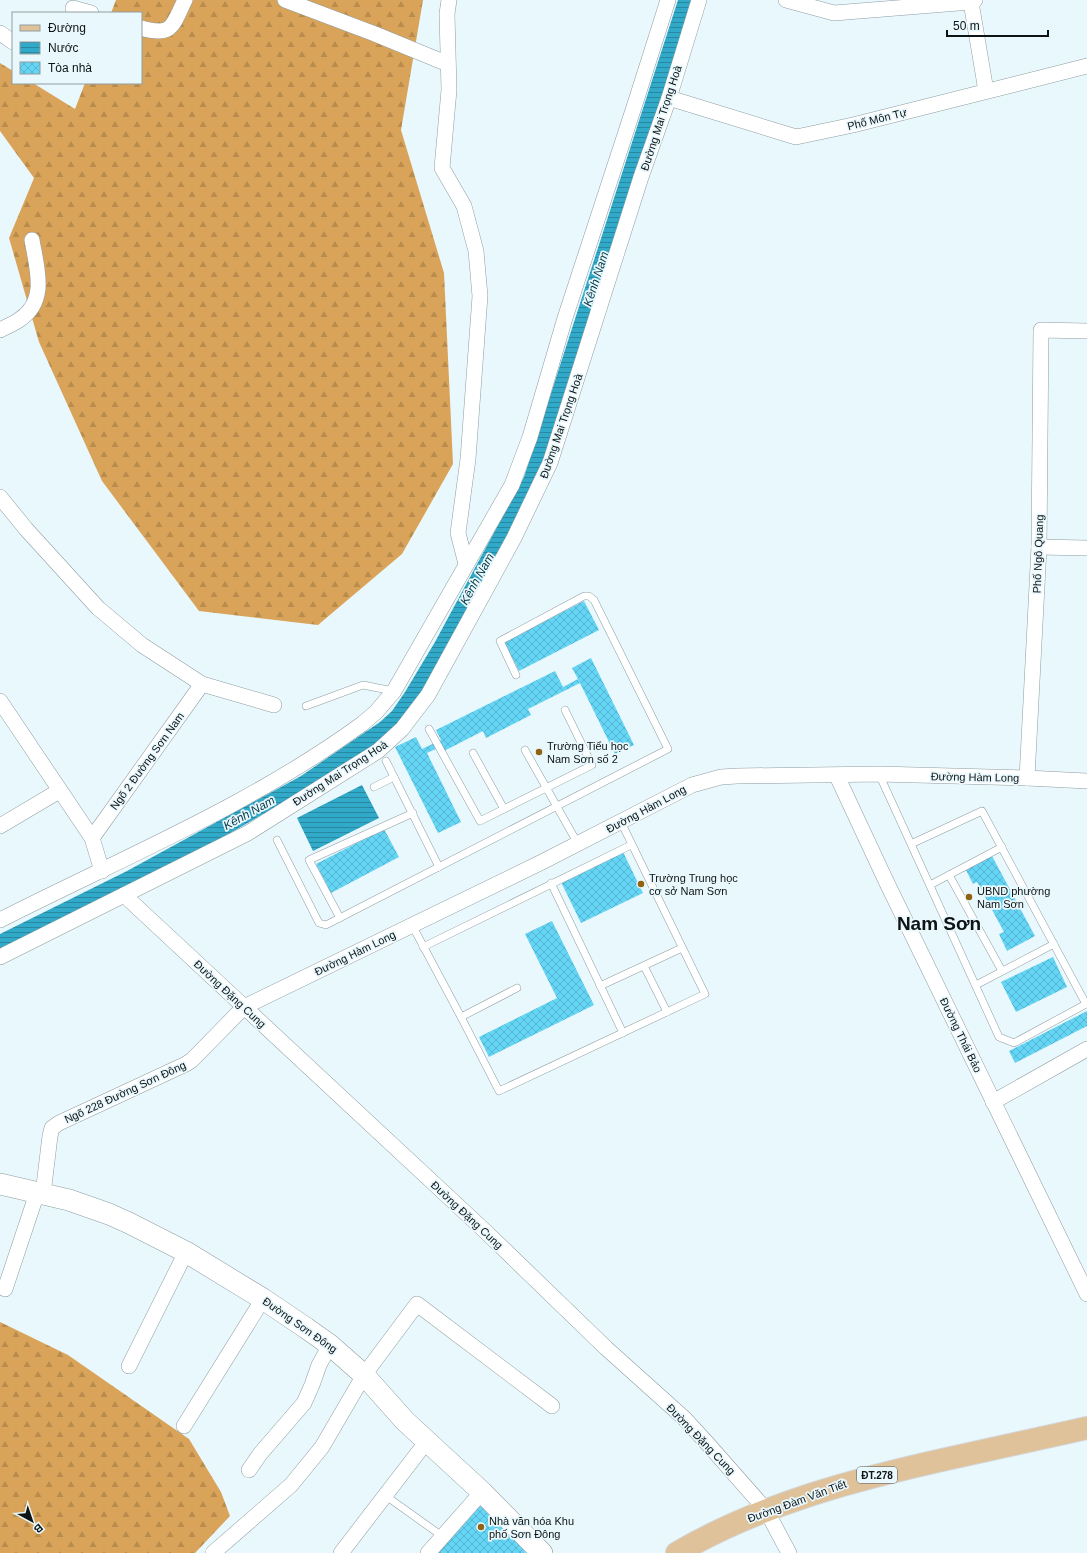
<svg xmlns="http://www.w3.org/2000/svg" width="1087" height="1553" font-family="Helvetica,sans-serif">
	<defs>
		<pattern id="forest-firs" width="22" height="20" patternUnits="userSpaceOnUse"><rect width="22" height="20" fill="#d9a45a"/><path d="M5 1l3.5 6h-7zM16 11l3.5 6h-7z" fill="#b98c4d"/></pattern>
		<pattern id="water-rules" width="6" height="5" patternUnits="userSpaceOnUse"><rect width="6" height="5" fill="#31a9c8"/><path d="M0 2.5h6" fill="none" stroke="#2888a1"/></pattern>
		<pattern id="building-cross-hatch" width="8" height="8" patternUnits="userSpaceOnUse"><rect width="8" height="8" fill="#65d5f5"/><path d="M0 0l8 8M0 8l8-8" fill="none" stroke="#56b6d1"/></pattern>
	</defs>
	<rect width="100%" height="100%" fill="#e9f8fd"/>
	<g fill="url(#forest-firs)">
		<polygon points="116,0 423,0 401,130 444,273 453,464 402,554 318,625 199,611 102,481 39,342 9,238 34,178 0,131 0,63 13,71 13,83 33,83 75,109 85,83 141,83 141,13 111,13"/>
		<polygon points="0,1322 68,1355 189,1439 221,1492 230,1516 195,1553 0,1553"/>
	</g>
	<g fill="url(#water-rules)">
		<polygon points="678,0 693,0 537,481 423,693 402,720 377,744 307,789 218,840 0,950 0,934 127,871 301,776 380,722 392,711 405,692 435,642 524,477"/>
		<polygon points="362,785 379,818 313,851 297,818"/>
	</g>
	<g fill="url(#building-cross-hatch)">
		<polygon points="584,601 599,630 519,671 504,642"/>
		<polygon points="591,658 634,745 615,754 580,683 528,709 531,715 486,738 483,731 444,751 442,746 427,753 461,822 438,833 395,747 416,737 422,749 424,748 441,740 436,730 555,671 563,687 578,679 572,668"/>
		<polygon points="384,829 399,857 331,893 316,864"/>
		<polygon points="623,852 643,893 581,923 561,882"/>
		<polygon points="992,856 1035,936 1007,951 999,934 1004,932 977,882 973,884 966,870"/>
		<polygon points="552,921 594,1005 489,1057 479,1037 557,998 525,934"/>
		<polygon points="1053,957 1067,987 1016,1012 1001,982"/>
		<polygon points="1087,1011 1087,1026 1015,1063 1009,1051"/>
		<polygon points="482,1500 526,1553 434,1553"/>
	</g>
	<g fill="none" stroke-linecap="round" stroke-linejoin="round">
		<g stroke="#8f9da1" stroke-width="8">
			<g id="lane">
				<polyline points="306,706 363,685 393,691"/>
				<polyline points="429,729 480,821 592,765 565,710"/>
				<polyline points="525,750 578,844"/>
				<polyline points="473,753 504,809"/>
				<polyline points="386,761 439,867"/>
				<path d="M879 774C919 862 959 949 999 1037L1014 1043 1086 1004 982 811 911 844"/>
				<polyline points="374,787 394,777"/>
				<polyline points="277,840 319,923 326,925 668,749 594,600 589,596 584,596 500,641 516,675"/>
				<polyline points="949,875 1002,971"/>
				<polyline points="551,883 623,1033"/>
				<polyline points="930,885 1002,847"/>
				<polyline points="340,918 309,860 413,813"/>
				<polyline points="412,925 461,1017 517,988"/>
				<polyline points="423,947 631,845"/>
				<polyline points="644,966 667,1012"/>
				<polyline points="976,985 1054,944"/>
				<polyline points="600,986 682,948"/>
				<polyline points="461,1017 499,1091 705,994 621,822"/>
				<polyline points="386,1496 442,1536"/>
			</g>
		</g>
		<g stroke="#8f9da1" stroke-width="16">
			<g id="street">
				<polyline points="285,0 375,34 448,64"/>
				<polyline points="449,0 447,14 449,90 442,168 464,206 476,251 480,296 468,459 458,533 466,564"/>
				<polyline points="786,0 834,13 971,2 975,0"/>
				<polyline points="971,2 986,91"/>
				<polyline points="73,8 91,13"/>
				<path d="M141 28C173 37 172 26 185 0"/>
				<polyline points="0,33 13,42"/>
				<polyline points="669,98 796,137 853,125 1087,66"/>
				<path d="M0 330C6 327 13 324 19 320 48 301 37 269 32 240"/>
				<polyline points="0,497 26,529 98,608 142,645 202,684 274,705"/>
				<polyline points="1039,547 1087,548"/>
				<polyline points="0,701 92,838 102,871"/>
				<polyline points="837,776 886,881 1087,1294"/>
				<polyline points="1027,778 1039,547 1041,330 1087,331"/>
				<polyline points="0,826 59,791"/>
				<polyline points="92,838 202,684"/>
				<polyline points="124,895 485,1231 606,1348 684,1418 707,1443 766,1510 789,1553"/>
				<path d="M0 920C122 858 251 805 362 724L376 712 394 691 512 485 530 437 565 318 635 104 668 0"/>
				<polyline points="0,957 248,833 378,751 402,729 428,695 514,538 550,463 641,177 669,98 699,0"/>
				<polyline points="993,1102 1087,1049"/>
				<polyline points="43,1194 50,1136 52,1128 59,1123 186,1064 192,1060 244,1007 542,862 692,785 721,777 737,776 879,774 1027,778 1087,781"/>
				<polyline points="5,1289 37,1193"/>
				<polyline points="129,1366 186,1252"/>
				<polyline points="184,1426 263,1299"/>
				<polyline points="249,1470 260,1454 304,1403 312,1385 319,1365 330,1345"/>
				<polyline points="213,1553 291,1485 322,1447 364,1375 417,1304 552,1406"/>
				<polyline points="341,1553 427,1441"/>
				<polyline points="428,1553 482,1492"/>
			</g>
		</g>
		<g stroke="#8f9da1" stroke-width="22">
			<polyline id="secondary" points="0,1184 69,1200 109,1214 129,1223 186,1252 263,1299 306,1328 330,1345 364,1375 405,1421 482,1492 542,1553"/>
		</g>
		<g stroke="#d4d5d5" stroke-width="24">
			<path id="primary" d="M677 1553C761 1504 856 1479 951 1458 996 1448 1042 1438 1087 1428"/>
		</g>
		<use href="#lane" stroke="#fff" stroke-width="7"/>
		<use href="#street" stroke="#fff" stroke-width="15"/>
		<use href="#secondary" stroke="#fff" stroke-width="21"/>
		<use href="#primary" stroke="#dfc29a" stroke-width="22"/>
	</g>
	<g fill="#926210" stroke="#e9f8fd" stroke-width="1.5">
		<circle cx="539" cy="752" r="4"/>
		<circle cx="641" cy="884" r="4"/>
		<circle cx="969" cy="897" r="4"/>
		<circle cx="481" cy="1527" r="4"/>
	</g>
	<g text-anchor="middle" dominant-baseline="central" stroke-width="3.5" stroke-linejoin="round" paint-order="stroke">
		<rect fill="#e9f8fd" stroke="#50585a" stroke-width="1" x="857" y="1467" width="40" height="16" rx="3"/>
		<g font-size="10" font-weight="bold" fill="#0e1314">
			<text x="877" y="1475">ĐT.278</text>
		</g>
		<g font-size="11" fill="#0e1314" stroke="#e9f8fd">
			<text transform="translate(661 118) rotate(-72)">Đường Mai Trọng Hoà</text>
			<text transform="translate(877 119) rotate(-14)">Phố Môn Tự</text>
			<text transform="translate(561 426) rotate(-71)">Đường Mai Trọng Hoà</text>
			<text transform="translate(1038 554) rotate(-88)">Phố Ngô Quang</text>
			<text transform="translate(147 761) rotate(-54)">Ngõ 2 Đường Sơn Nam</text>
			<text transform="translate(340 773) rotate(-33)">Đường Mai Trọng Hoà</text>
			<text transform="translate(975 777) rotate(1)">Đường Hàm Long</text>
			<text transform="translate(646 809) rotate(-28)">Đường Hàm Long</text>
			<text transform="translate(355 953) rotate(-26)">Đường Hàm Long</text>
			<text transform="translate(230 994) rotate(43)">Đường Đặng Cung</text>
			<text transform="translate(961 1035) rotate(64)">Đường Thái Bảo</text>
			<text transform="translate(125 1092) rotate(-25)">Ngõ 228 Đường Sơn Đông</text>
			<text transform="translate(467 1215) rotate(43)">Đường Đặng Cung</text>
			<text transform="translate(300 1325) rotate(35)">Đường Sơn Đông</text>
			<text transform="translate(701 1439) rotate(46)">Đường Đặng Cung</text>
			<text transform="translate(797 1501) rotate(-20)">Đường Đàm Văn Tiết</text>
		</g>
		<g font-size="11" fill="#0e1314" stroke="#e9f8fd" text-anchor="start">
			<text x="547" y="746">Trường Tiểu học<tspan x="547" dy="13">Nam Sơn số 2</tspan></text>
			<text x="649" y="878">Trường Trung học<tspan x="649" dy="13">cơ sở Nam Sơn</tspan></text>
			<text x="977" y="891">UBND phường<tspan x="977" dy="13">Nam Sơn</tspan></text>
			<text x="489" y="1521">Nhà văn hóa Khu<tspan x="489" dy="13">phố Sơn Đông</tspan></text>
		</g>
		<g font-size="12" font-style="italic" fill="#043a47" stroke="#e9f8fd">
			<text transform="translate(596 279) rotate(-72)">Kênh Nam</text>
			<text transform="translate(477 579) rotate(-61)">Kênh Nam</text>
			<text transform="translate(249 813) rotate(-29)">Kênh Nam</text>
		</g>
		<g font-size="19" font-weight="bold" fill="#0e1314" stroke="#e9f8fd">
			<text x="939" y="923">Nam Sơn</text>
		</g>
	</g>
	<rect x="12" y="12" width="130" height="72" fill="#e9f8fd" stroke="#919ca0"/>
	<rect x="20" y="25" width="20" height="6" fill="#dfc29a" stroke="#919ca0"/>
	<text x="48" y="32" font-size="12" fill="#0e1314">Đường</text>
	<rect x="20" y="42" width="20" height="12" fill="url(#water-rules)" stroke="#919ca0"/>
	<text x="48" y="52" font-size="12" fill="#0e1314">Nước</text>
	<rect x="20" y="62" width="20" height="12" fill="url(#building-cross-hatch)" stroke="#919ca0"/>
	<text x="48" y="72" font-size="12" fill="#0e1314">Tòa nhà</text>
	<g transform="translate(32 1521) rotate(140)" stroke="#e9f8fd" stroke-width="3" paint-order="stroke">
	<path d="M0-3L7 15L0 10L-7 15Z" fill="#0e1314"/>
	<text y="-6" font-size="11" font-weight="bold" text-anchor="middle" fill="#0e1314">B</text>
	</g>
	<path d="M947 30v6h101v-6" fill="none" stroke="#0e1314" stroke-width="2"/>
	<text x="953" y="30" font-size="12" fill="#0e1314" stroke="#e9f8fd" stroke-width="3" paint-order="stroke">50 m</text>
</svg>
